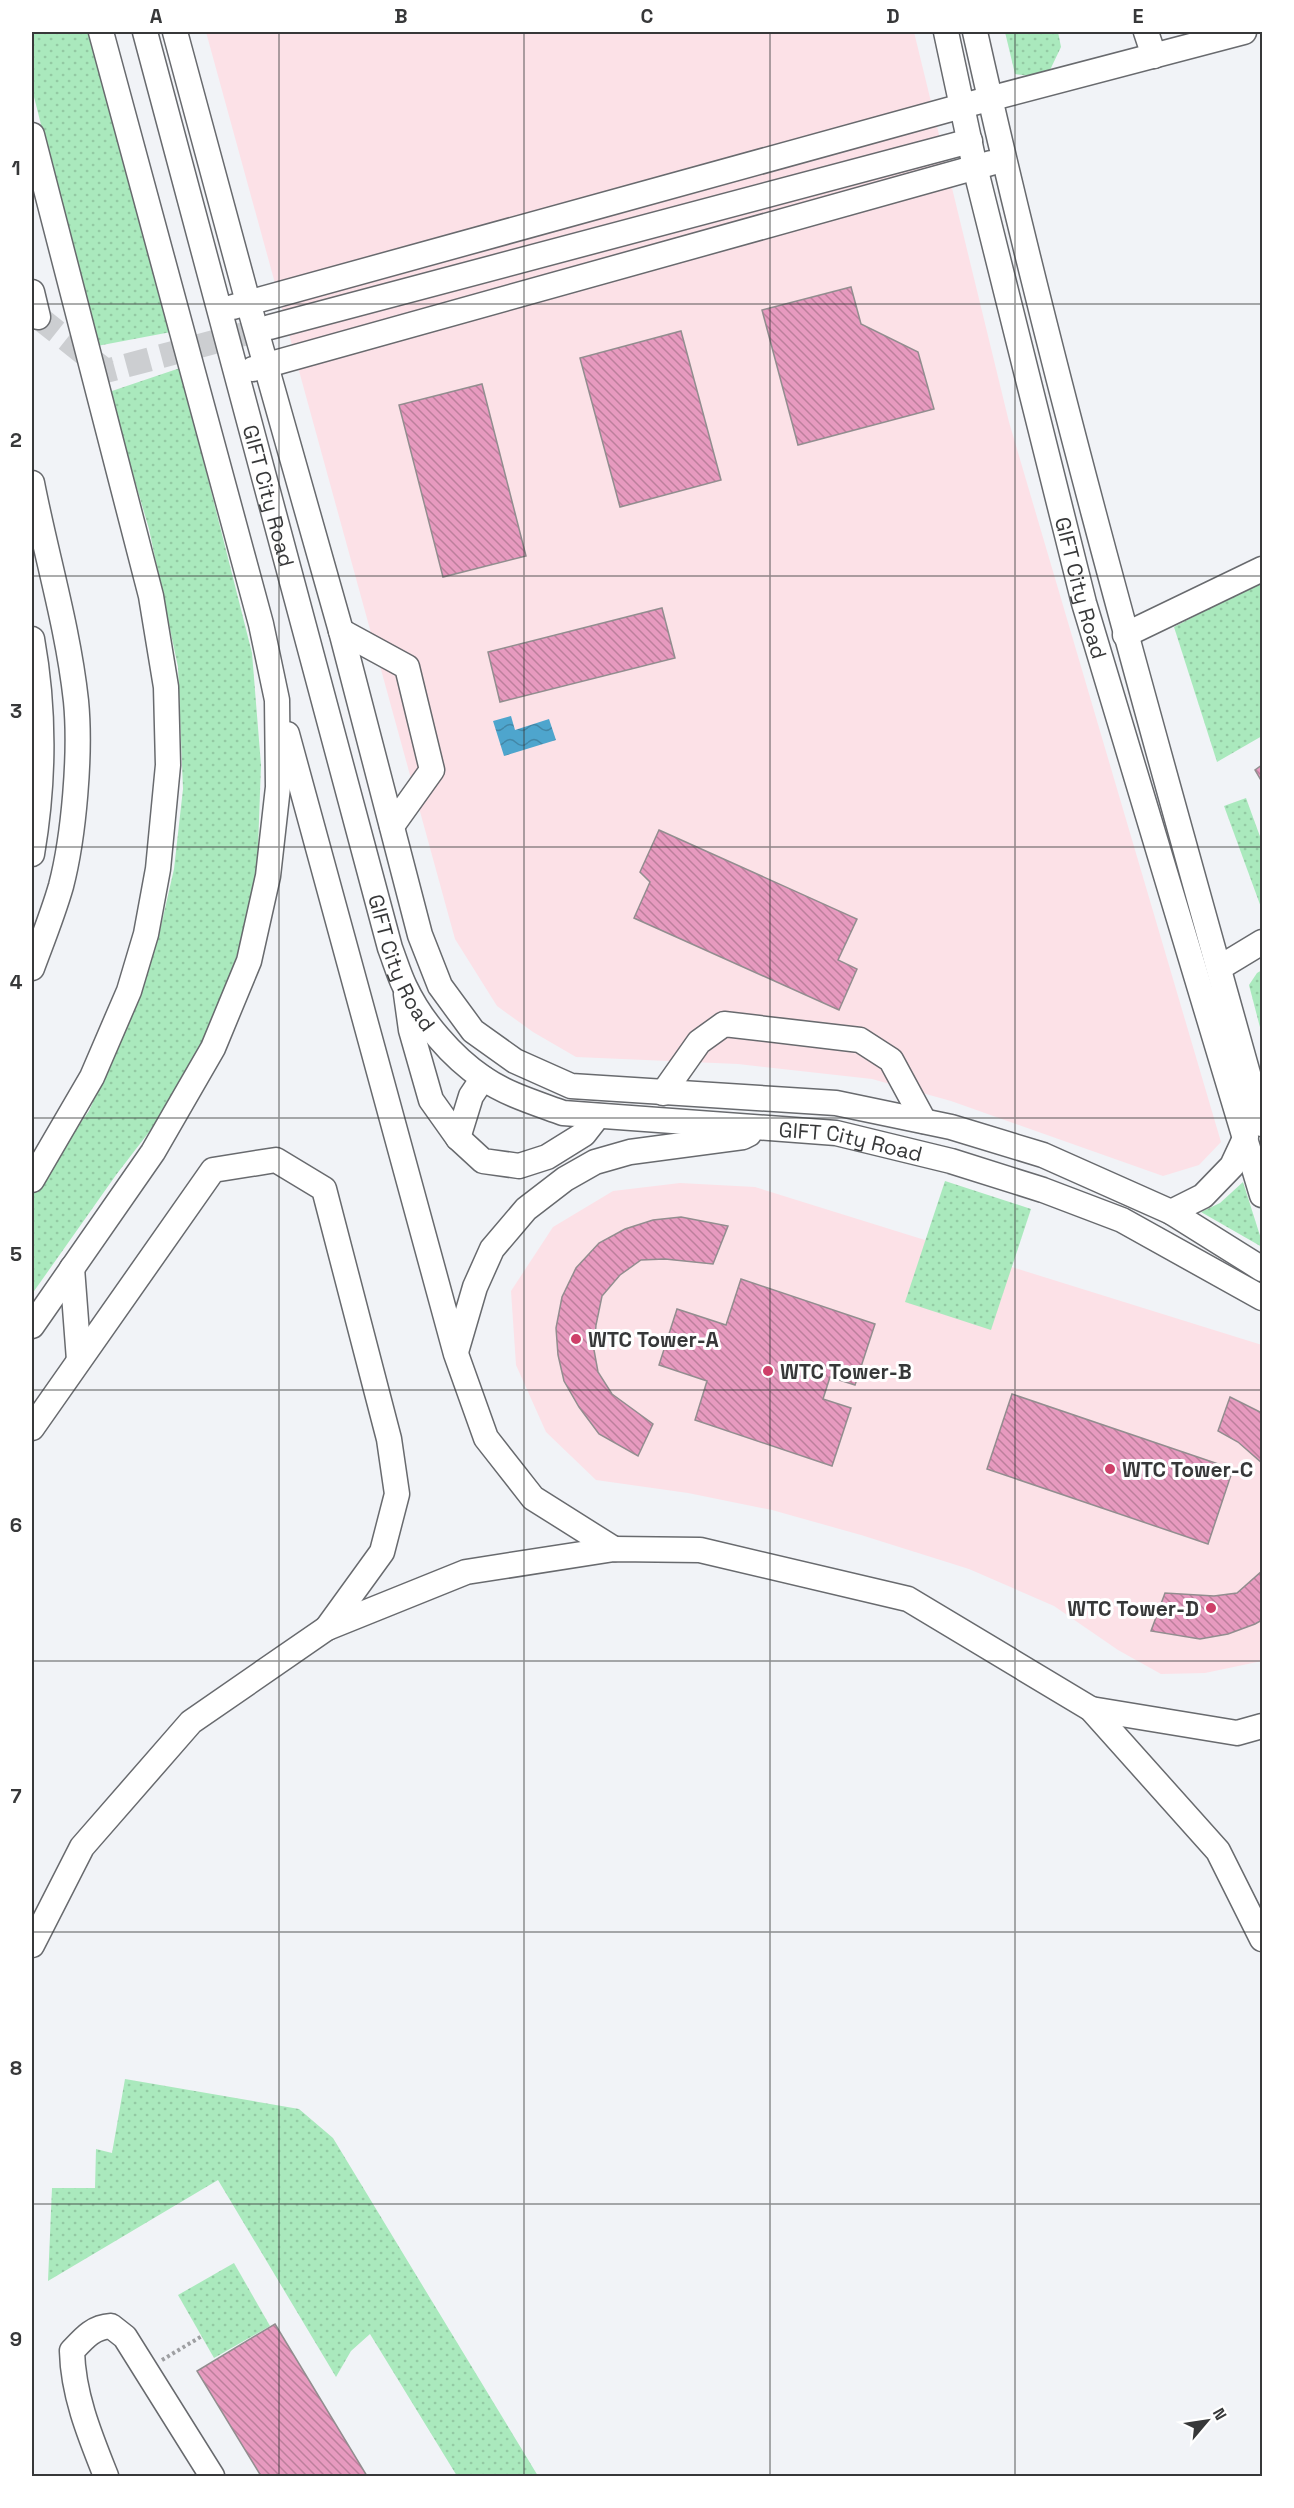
<svg xmlns="http://www.w3.org/2000/svg" width="1294" height="2508" font-family="'Space Grotesk',sans-serif">
	<defs>
		<pattern id="grass-dots" width="8" height="8" patternUnits="userSpaceOnUse" patternTransform="scale(1.5)"><rect width="8" height="8" fill="#aae9bd"/><path d="M2 2h.1M6 6h.1" fill="none" stroke="#93c9a3" stroke-width="1.8" stroke-linecap="round"/></pattern>
		<pattern id="water-waves" width="16" height="10" patternUnits="userSpaceOnUse" patternTransform="scale(1.5)"><rect width="16" height="10" fill="#4ea5cd"/><path d="M0 5q4-4 8 0t8 0" fill="none" stroke="#4287a7"/></pattern>
		<pattern id="building-back-hatch" width="6" height="6" patternUnits="userSpaceOnUse" patternTransform="scale(1.5)"><rect width="6" height="6" fill="#e79abf"/><path d="M-1 5l2 2M0 0l6 6M5-1l2 2" fill="none" stroke="#bc7f9c"/></pattern>
	</defs>
	<rect width="100%" height="100%" fill="#f1f3f7"/>
	<g fill="#fce1e7">
		<polygon points="206,32 914,32 1009,422 1221,1142 1199,1165 1163,1176 951,1101 872,1079 738,1064 576,1057 533,1032 497,1006 455,939"/>
		<polygon points="680,1183 755,1187 1262,1345 1262,1661 1205,1673 1161,1674 1118,1650 1054,1606 969,1569 861,1535 772,1510 688,1493 596,1480 546,1432 516,1365 511,1291 553,1227 613,1191"/>
	</g>
	<g fill="url(#grass-dots)">
		<polygon points="32,32 90,32 171,332 97,346 32,89"/>
		<polygon points="1005,32 1058,32 1061,47 1050,70 1031,76 1015,74"/>
		<polygon points="180,368 252,653 261,765 257,875 242,939 220,1005 179,1093 116,1175 32,1294 32,1190 89,1111 126,1026 158,939 174,869 183,789 178,667 149,529 109,392"/>
		<polygon points="1262,581 1262,736 1217,762 1174,627"/>
		<polygon points="1246,798 1262,842 1262,910 1224,806"/>
		<polygon points="1262,970 1262,1035 1249,985 1257,973"/>
		<polygon points="945,1181 1031,1209 991,1330 905,1302"/>
		<polygon points="1243,1182 1262,1242 1262,1247 1201,1212 1220,1203"/>
		<polygon points="125,2079 299,2109 333,2138 538,2476 457,2476 370,2334 351,2351 336,2377 218,2180 48,2281 52,2188 95,2188 96,2149 112,2153"/>
		<polygon points="234,2263 270,2326 214,2358 178,2295"/>
	</g>
	<polygon fill="url(#water-waves)" points="511,716 515,730 549,719 556,740 504,756 493,721"/>
	<g fill="url(#building-back-hatch)" stroke="#928d8f" stroke-width="1.5">
		<polygon points="851,287 861,324 918,352 934,409 798,445 762,310"/>
		<polygon points="681,331 721,480 620,507 580,358"/>
		<polygon points="482,384 526,556 443,577 399,405"/>
		<polygon points="662,608 675,658 500,702 488,652"/>
		<polygon points="1262,765 1262,782 1255,770"/>
		<polygon points="659,830 857,919 838,960 857,969 839,1010 634,918 650,882 640,872"/>
		<polygon points="681,1217 728,1226 713,1264 665,1259 641,1260 620,1275 602,1296 596,1325 594,1350 598,1372 612,1394 653,1424 638,1456 599,1434 579,1407 564,1381 558,1355 556,1328 562,1297 576,1268 599,1243 625,1229 653,1220"/>
		<polygon points="741,1279 875,1324 855,1385 830,1377 823,1399 851,1408 832,1466 695,1420 707,1381 659,1365 677,1309 726,1325"/>
		<polygon points="1012,1394 1233,1469 1208,1544 987,1469"/>
		<polygon points="1230,1397 1262,1413 1262,1463 1238,1442 1218,1431"/>
		<polygon points="1262,1571 1262,1620 1255,1624 1228,1634 1200,1639 1151,1631 1165,1593 1214,1596 1237,1593"/>
		<polygon points="275,2324 367,2476 261,2476 197,2371"/>
	</g>
	<g fill="none" stroke-linecap="round" stroke-linejoin="round">
		<polyline stroke="#ccced1" stroke-width="24" stroke-dasharray="24 12" stroke-linecap="butt" points="38,317 106,371 270,327"/>
		<g stroke="#686a6e" stroke-width="27">
			<g id="minor">
				<path id="s1" d="M145 32 390 948C395 961 399 975 405 987 421 1021 452 1057 483 1078 506 1094 536 1103 563 1113L836 1133 951 1161 1043 1190 1122 1220 1262 1298"/>
				<polyline points="175,32 248,302 341,631 420,935 440,986 473,1031 515,1061 571,1086 836,1103 951,1127 1043,1155 1171,1212 1262,1269"/>
				<path id="s2" d="M946 32 975 167 1084 603 1262 1195"/>
				<path d="M975 32C1057 399 1161 761 1262 1124"/>
				<polyline points="1146,32 1154,56"/>
				<polyline points="32,135 151,596 166,687 168,765 158,869 146,934 129,991 92,1077 32,1180"/>
				<polyline points="32,292 38,317"/>
				<polyline points="233,307 962,106 1244,32"/>
				<polyline points="270,327 970,141"/>
				<polyline points="253,369 991,163"/>
				<path d="M32 483C46 555 68 627 76 701 81 753 74 836 61 886 53 914 42 941 32 968"/>
				<polyline points="341,631 407,667 432,770 392,826"/>
				<polyline points="1125,635 1262,569"/>
				<path d="M32 639C45 711 44 783 32 854"/>
				<polyline points="287,734 456,1354 486,1438 533,1498 614,1549"/>
				<polyline points="1219,968 1262,942"/>
				<polyline points="406,994 411,1030 431,1100 458,1138 483,1161 519,1166 547,1157 584,1134 598,1116"/>
				<polyline points="663,1093 699,1042 724,1024 860,1040 891,1060 924,1121"/>
				<polyline points="458,1138 471,1096 483,1078"/>
				<polyline points="1171,1212 1203,1196 1232,1166 1246,1136"/>
				<polyline points="72,1268 79,1360"/>
				<polyline points="32,1326 153,1152 213,1048 249,961 268,876 278,787 277,700 261,624 101,32"/>
				<polyline points="456,1352 475,1287 492,1249 526,1209 565,1179 595,1162 630,1152 743,1137 749,1134"/>
				<polyline points="32,1428 213,1170 276,1160 324,1189 389,1439 397,1494 382,1552 327,1628"/>
				<polyline points="1091,1709 1237,1733 1262,1726"/>
				<polyline points="32,1945 82,1847 191,1722 327,1628 466,1572 614,1549 700,1550 908,1599 1091,1709 1218,1851 1262,1939"/>
				<path d="M106 2476C90 2436 73 2395 72 2351 84 2338 93 2327 111 2326L125 2337 212 2476"/>
			</g>
		</g>
		<polyline stroke="#9e9fa2" stroke-width="4" stroke-dasharray="3 3" stroke-linecap="butt" points="162,2360 202,2336"/>
		<use href="#minor" stroke="#fff" stroke-width="24"/>
	</g>
	<path fill="none" stroke="#373839" stroke-width="1.5" stroke-opacity="0.55" d="M279 32V2476M524 32V2476M770 32V2476M1015 32V2476M32 304H1262M32 576H1262M32 847H1262M32 1118H1262M32 1390H1262M32 1661H1262M32 1932H1262M32 2204H1262"/>
	<g fill="#ce3f69" stroke="#fff" stroke-width="2">
		<circle cx="576" cy="1339" r="6"/>
		<circle cx="768" cy="1371" r="6"/>
		<circle cx="1110" cy="1469" r="6"/>
		<circle cx="1211" cy="1608" r="6"/>
	</g>
	<g text-anchor="middle" dominant-baseline="central" stroke-width="6" stroke-linejoin="round" paint-order="stroke">
		<g font-size="21" fill="#373839" stroke="#fff">
			<text stroke="none"><textPath href="#s1" startOffset="480">GIFT City Road</textPath></text>
			<text stroke="none"><textPath href="#s2" startOffset="572">GIFT City Road</textPath></text>
			<text stroke="none"><textPath href="#s1" startOffset="966">GIFT City Road</textPath></text>
			<text stroke="none"><textPath href="#s1" startOffset="1488">GIFT City Road</textPath></text>
		</g>
		<g font-size="21" font-weight="bold" fill="#373839" stroke="#fff" text-anchor="start">
			<text x="588" y="1339">WTC Tower-A</text>
			<text x="780" y="1371">WTC Tower-B</text>
			<text x="1122" y="1469">WTC Tower-C</text>
			<text x="1199" y="1608" text-anchor="end">WTC Tower-D</text>
		</g>
	</g>
	<rect width="1294" height="2508" fill="none" stroke="#ffffff" stroke-width="66"/>
	<g transform="translate(1207 2421) rotate(61)" stroke="#ffffff" stroke-width="4.5" paint-order="stroke">
	<path d="M0-4.5L10 22L0 15L-10 22Z" fill="#373839"/>
	<text y="-9" font-size="16" font-weight="bold" text-anchor="middle" fill="#373839">N</text>
	</g>
	<rect x="33" y="33" width="1228" height="2442" fill="none" stroke="#373839" stroke-width="2"/>
	<g font-size="20" text-anchor="middle" font-weight="bold" fill="#373839">
		<text x="156" y="23">A</text>
		<text x="401" y="23">B</text>
		<text x="647" y="23">C</text>
		<text x="893" y="23">D</text>
		<text x="1138" y="23">E</text>
		<text x="16" y="175">1</text>
		<text x="16" y="447">2</text>
		<text x="16" y="718">3</text>
		<text x="16" y="989">4</text>
		<text x="16" y="1261">5</text>
		<text x="16" y="1532">6</text>
		<text x="16" y="1803">7</text>
		<text x="16" y="2075">8</text>
		<text x="16" y="2346">9</text>
	</g>
</svg>
